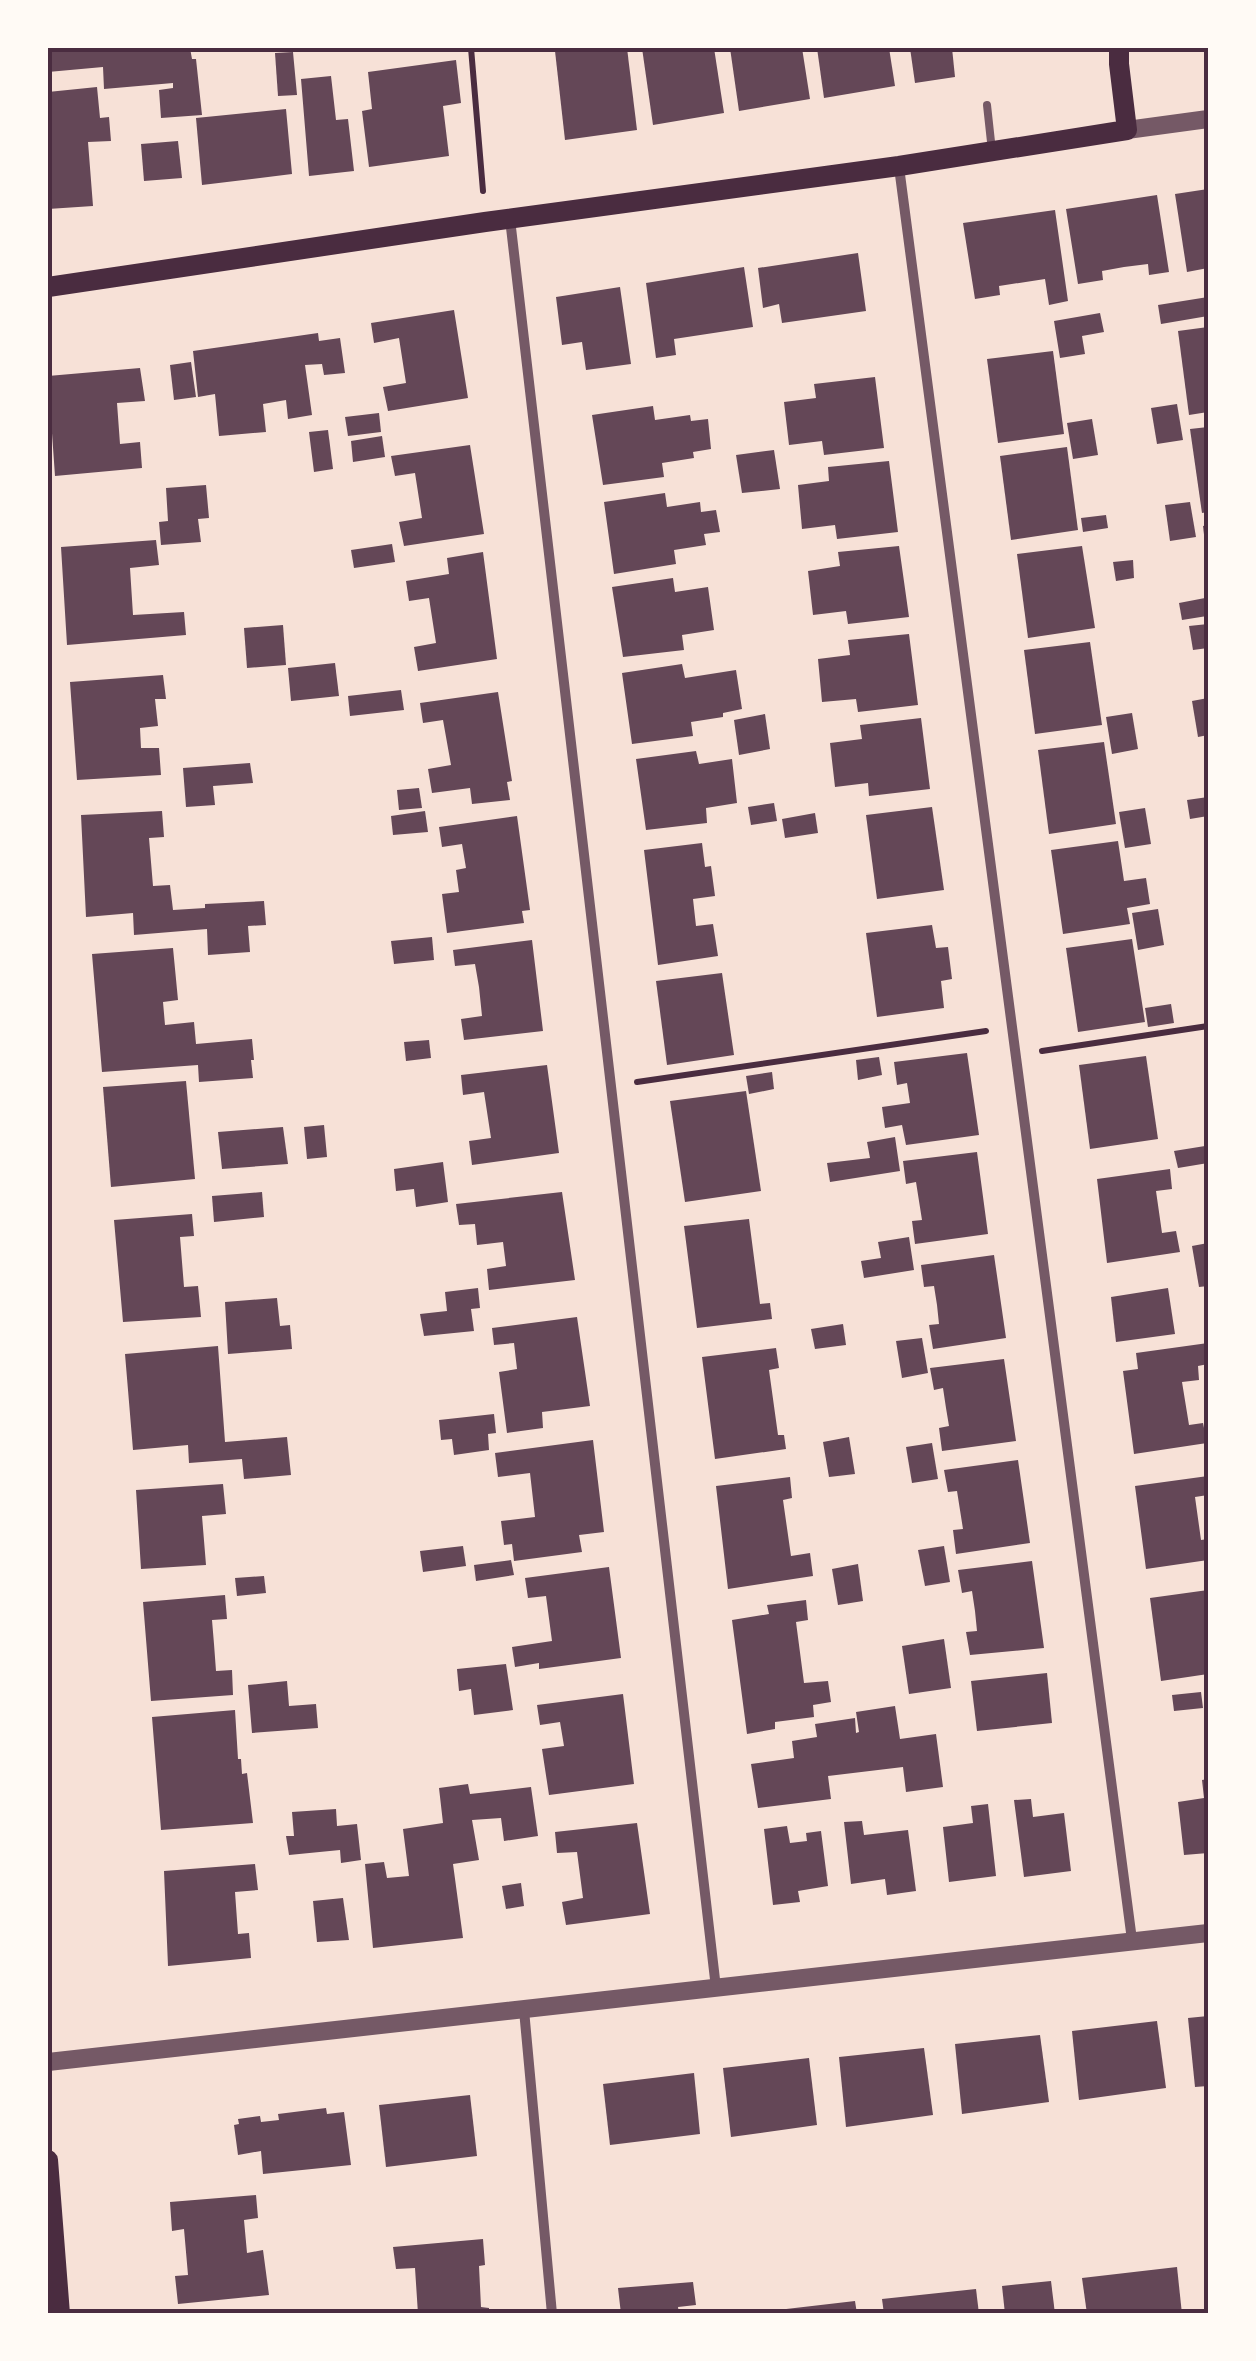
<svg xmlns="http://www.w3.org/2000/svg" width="1256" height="2361" font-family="'Open Sans',sans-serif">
	<rect width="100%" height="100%" fill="#f7e1d7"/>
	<g fill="#644757">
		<polygon points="48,48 190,48 192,59 196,59 202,115 161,118 159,90 173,88 173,83 104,89 103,67 48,72"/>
		<polygon points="581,48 627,48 637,130 565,140 555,51"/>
		<polygon points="642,48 714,48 724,113 653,125"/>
		<polygon points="730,48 802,48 810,99 739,111"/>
		<polygon points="817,48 889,48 895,86 824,98"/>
		<polygon points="910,48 952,48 955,77 915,83"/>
		<polygon points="293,52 297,95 278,96 275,53"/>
		<polygon points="456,60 461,103 443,106 449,156 369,167 362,111 372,109 368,72"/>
		<polygon points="331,76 336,120 348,119 354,171 309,176 301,79"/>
		<polygon points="97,87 100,118 109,117 111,141 88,142 93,206 48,209 48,92"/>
		<polygon points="286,109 292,174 202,185 196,118"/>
		<polygon points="178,141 182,178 144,181 141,144"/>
		<polygon points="1208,189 1208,268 1187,272 1175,194"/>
		<polygon points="1157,195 1169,272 1149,275 1148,264 1124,267 1102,271 1103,280 1078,284 1066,209"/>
		<polygon points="1055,210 1068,301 1049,305 1045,279 999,286 1000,295 975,299 963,223"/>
		<polygon points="858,253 866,311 782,323 779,304 763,308 758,268"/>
		<polygon points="744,267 753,327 674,339 676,355 656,358 646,283"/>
		<polygon points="620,287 631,364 586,370 582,342 562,345 556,297"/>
		<polygon points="1208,297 1208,316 1161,324 1158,305"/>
		<polygon points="454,310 468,398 388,411 383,387 406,383 399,338 374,343 371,323"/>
		<polygon points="1100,313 1104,332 1082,336 1085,354 1060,358 1054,321"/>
		<polygon points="1208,327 1208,412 1189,415 1178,331"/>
		<polygon points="318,333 319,341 340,338 345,373 324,375 322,364 305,365 312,415 288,419 286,400 263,404 266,432 219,436 215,394 198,397 193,351"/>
		<polygon points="1053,351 1064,434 998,443 987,359"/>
		<polygon points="191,362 196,397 174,400 170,365"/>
		<polygon points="140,368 145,401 117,403 120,444 140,442 142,468 55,476 48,376"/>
		<polygon points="875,377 884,448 824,455 822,441 789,445 784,402 816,398 814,384"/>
		<polygon points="1177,404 1183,440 1157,444 1151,408"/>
		<polygon points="653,406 655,420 690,415 691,421 708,419 711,449 693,452 694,458 662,463 664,477 603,485 592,415"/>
		<polygon points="379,413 381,432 348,436 345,417"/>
		<polygon points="1092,419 1098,455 1073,459 1067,423"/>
		<polygon points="1208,427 1208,512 1202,513 1190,429"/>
		<polygon points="328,430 333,469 314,472 309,432"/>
		<polygon points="382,436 385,457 353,462 351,441"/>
		<polygon points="470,445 484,534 404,546 399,522 422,518 415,473 395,476 391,456"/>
		<polygon points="1067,447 1078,530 1011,540 1000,456"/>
		<polygon points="774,450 780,489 742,493 736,455"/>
		<polygon points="889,461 898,532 837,539 835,525 802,529 798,485 829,481 828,467"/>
		<polygon points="206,485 209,518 198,519 201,542 161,545 159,522 168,521 166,488"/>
		<polygon points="665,493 667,507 700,502 701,512 716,510 720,532 704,534 706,545 674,550 676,564 614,574 604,502"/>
		<polygon points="1190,502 1196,537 1170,541 1165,505"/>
		<polygon points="1106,515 1108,528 1083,532 1081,518"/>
		<polygon points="1208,525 1208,552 1206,552 1203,526"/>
		<polygon points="156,540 159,565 130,568 133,615 184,612 186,635 67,645 61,547"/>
		<polygon points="392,544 395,562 354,568 351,550"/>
		<polygon points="899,546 909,617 848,624 846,611 813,615 808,571 840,566 838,552"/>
		<polygon points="1082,546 1095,628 1028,638 1017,554"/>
		<polygon points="483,552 497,659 418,671 414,647 436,643 429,598 409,601 406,581 449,574 447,558"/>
		<polygon points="1133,560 1134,578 1116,581 1113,562"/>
		<polygon points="673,578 675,592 708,587 714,630 682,635 684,650 623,657 612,587"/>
		<polygon points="1205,598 1207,616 1182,620 1179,603"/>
		<polygon points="1208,624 1208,648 1193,650 1189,626"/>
		<polygon points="283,625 286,665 247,668 244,628"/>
		<polygon points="909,634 918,705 858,712 856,699 822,702 818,659 850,655 848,640"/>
		<polygon points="1090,642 1102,725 1035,734 1024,650"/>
		<polygon points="335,663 339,696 291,701 288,668"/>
		<polygon points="682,664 685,678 736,670 742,709 723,713 723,717 691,722 693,736 632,744 622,673"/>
		<polygon points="163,675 166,699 155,699 158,726 140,728 141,748 159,748 161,775 77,780 70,682"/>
		<polygon points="401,690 404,710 350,716 348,696"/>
		<polygon points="498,692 512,781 507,782 510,800 472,804 470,788 432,793 428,769 451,765 443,720 423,723 420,703"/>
		<polygon points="1208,698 1208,735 1198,737 1192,701"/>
		<polygon points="1132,713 1138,749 1112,754 1106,717"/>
		<polygon points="765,714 770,749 739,755 734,720"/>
		<polygon points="921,718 930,789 869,796 868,783 835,787 830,743 862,739 860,725"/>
		<polygon points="1104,742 1116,824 1049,834 1038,750"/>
		<polygon points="696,751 699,764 732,759 737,803 706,808 707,823 646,830 636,759"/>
		<polygon points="250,763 253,783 213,786 215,805 186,807 183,768"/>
		<polygon points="419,788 422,808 399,810 397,790"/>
		<polygon points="1208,797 1208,816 1190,819 1187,800"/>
		<polygon points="774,803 777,821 751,825 748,807"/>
		<polygon points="932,807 944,890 877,899 866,815"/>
		<polygon points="1145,808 1151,844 1125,848 1119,812"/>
		<polygon points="162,811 164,837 149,838 153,886 170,885 173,910 205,908 205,904 264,901 266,925 248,926 250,952 208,955 207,929 134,935 133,913 86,917 81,815"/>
		<polygon points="425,811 428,832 393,835 391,816"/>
		<polygon points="815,813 818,833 785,838 782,819"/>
		<polygon points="517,816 530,910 522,911 524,923 447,933 442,894 459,892 456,870 466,868 462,844 442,847 439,827"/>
		<polygon points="1118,841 1124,881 1146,878 1150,904 1127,908 1130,924 1063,934 1051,850"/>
		<polygon points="702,843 705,867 711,866 715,896 693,899 696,926 713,924 718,956 658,965 644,850"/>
		<polygon points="1158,909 1164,945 1138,950 1132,913"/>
		<polygon points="932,925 936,948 948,947 952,979 941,981 944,1008 877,1017 866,933"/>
		<polygon points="432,937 434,960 394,964 391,941"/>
		<polygon points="1132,939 1145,1022 1078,1032 1066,948"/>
		<polygon points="532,940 543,1031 464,1040 461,1019 482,1016 479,987 475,964 455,966 453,950"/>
		<polygon points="173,948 178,1000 163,1002 165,1025 194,1022 196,1044 252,1039 254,1060 251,1060 253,1078 199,1082 198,1065 102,1072 92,954"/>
		<polygon points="722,973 734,1055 667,1065 656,981"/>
		<polygon points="1171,1004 1174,1023 1148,1027 1145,1008"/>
		<polygon points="429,1040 431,1058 406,1061 404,1042"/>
		<polygon points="967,1053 979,1135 906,1145 902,1125 885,1128 882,1107 910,1103 907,1083 897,1085 894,1062"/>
		<polygon points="1146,1056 1158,1139 1090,1149 1079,1065"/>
		<polygon points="879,1057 882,1075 858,1080 856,1060"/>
		<polygon points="547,1065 559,1153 472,1165 469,1141 491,1138 484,1092 463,1095 461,1075"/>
		<polygon points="772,1072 774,1089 749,1094 746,1076"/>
		<polygon points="186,1081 195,1179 111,1187 103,1087"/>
		<polygon points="746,1091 761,1191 685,1202 670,1101"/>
		<polygon points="324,1125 327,1157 307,1159 304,1127"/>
		<polygon points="283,1127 288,1164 222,1169 218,1132"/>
		<polygon points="895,1137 900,1171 830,1182 827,1163 870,1158 867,1142"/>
		<polygon points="1205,1146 1208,1163 1178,1168 1174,1151"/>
		<polygon points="977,1152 988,1234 915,1244 912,1221 922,1220 916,1182 906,1184 903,1161"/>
		<polygon points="443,1162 448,1202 416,1207 414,1189 396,1191 394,1169"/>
		<polygon points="1170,1169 1172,1189 1156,1191 1162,1233 1176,1231 1180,1252 1107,1263 1097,1179"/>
		<polygon points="262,1192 264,1217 214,1222 212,1196"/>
		<polygon points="562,1192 575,1280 489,1290 487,1269 506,1266 503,1242 477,1245 475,1224 459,1225 456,1204"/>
		<polygon points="192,1214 194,1236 180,1237 184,1287 198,1286 201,1317 123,1322 114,1220"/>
		<polygon points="749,1219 760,1304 770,1303 772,1319 697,1328 684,1226"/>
		<polygon points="909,1237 914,1270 864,1278 861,1261 881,1258 878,1242"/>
		<polygon points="1208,1243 1208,1286 1199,1287 1192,1246"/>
		<polygon points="994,1255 1006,1338 933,1349 929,1325 939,1324 937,1305 934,1286 924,1287 921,1265"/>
		<polygon points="478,1288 480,1308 471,1309 474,1331 424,1336 420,1314 447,1311 445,1292"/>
		<polygon points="1168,1288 1175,1334 1116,1342 1111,1297"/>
		<polygon points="277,1298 280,1326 290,1325 292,1349 228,1354 225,1302"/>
		<polygon points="577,1317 590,1406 542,1412 543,1428 507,1433 499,1372 517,1369 514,1343 494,1345 492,1328"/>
		<polygon points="843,1324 846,1345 815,1349 811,1329"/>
		<polygon points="922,1338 928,1373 902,1378 896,1341"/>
		<polygon points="1208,1343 1208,1364 1198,1366 1199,1380 1182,1382 1189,1425 1203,1423 1207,1443 1134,1454 1123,1371 1138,1369 1136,1353"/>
		<polygon points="218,1346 225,1442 287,1437 291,1475 244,1479 242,1459 189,1463 188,1445 133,1450 125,1354"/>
		<polygon points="776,1348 779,1368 769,1370 778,1435 784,1435 786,1449 715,1459 702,1357"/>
		<polygon points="1004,1359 1016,1441 942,1451 939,1428 949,1426 946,1408 943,1388 934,1390 930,1368"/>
		<polygon points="494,1414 496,1433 488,1434 489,1450 454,1455 452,1439 441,1440 439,1420"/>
		<polygon points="849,1437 855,1474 829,1477 823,1442"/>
		<polygon points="593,1440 604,1532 579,1535 582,1552 514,1561 512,1544 504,1545 501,1521 535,1517 530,1473 498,1477 495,1453"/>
		<polygon points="932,1443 938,1479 912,1483 906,1447"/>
		<polygon points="1018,1460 1030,1543 956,1554 953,1530 963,1529 957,1491 948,1492 944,1470"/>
		<polygon points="1208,1476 1208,1495 1195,1497 1201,1540 1208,1539 1208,1560 1146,1569 1135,1486"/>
		<polygon points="790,1477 792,1498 783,1500 791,1556 810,1553 813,1576 728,1589 716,1486"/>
		<polygon points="223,1484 226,1514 202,1516 206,1565 141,1569 136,1490"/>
		<polygon points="463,1546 466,1566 423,1572 420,1551"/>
		<polygon points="944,1546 950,1582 925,1586 918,1550"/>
		<polygon points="511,1560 514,1575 476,1581 474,1565"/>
		<polygon points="1032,1561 1044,1648 970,1655 966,1632 977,1631 975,1611 972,1591 962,1593 958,1570"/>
		<polygon points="858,1564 863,1601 838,1605 832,1569"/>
		<polygon points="609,1567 621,1658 539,1669 539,1663 515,1667 512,1647 552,1641 546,1596 528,1598 525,1578"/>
		<polygon points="264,1576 266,1593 237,1596 235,1578"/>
		<polygon points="1208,1590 1208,1674 1161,1681 1150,1598"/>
		<polygon points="225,1595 227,1619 212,1620 214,1644 216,1671 232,1670 233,1695 151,1701 143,1602"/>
		<polygon points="806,1600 808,1620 796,1622 804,1683 828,1681 831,1702 813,1705 814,1717 775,1722 775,1729 747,1734 732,1620 769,1614 767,1605"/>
		<polygon points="944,1639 951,1688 909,1694 902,1646"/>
		<polygon points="506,1664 513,1710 474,1715 471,1689 459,1691 457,1669"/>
		<polygon points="1047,1673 1052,1723 977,1731 971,1681"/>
		<polygon points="287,1681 289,1706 316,1704 318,1728 252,1733 248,1685"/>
		<polygon points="1201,1692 1203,1708 1174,1711 1172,1695"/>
		<polygon points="623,1694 634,1784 549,1795 542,1749 564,1746 560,1722 540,1725 537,1705"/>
		<polygon points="895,1706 900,1739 936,1734 943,1787 906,1792 903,1767 828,1776 831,1799 758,1808 751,1764 794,1758 792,1741 817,1737 815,1724 855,1718 856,1733 859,1732 856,1712"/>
		<polygon points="235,1710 238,1759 241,1759 242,1774 247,1773 253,1823 161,1830 152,1717"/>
		<polygon points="1208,1779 1208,1853 1184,1855 1178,1802 1204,1798 1202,1780"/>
		<polygon points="468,1784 470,1794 531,1787 538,1836 504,1841 501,1818 472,1820 479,1860 453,1864 463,1938 373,1948 365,1864 384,1862 387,1878 409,1876 403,1829 443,1823 439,1788"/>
		<polygon points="1031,1799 1033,1817 1064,1813 1071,1871 1024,1877 1014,1800"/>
		<polygon points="988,1804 996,1876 949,1882 943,1827 973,1823 971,1806"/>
		<polygon points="336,1809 337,1826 357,1824 361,1860 341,1863 340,1850 289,1855 286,1836 294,1836 292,1812"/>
		<polygon points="862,1821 864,1835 908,1830 916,1891 887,1895 885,1879 851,1884 844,1822"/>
		<polygon points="637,1823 650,1914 566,1925 562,1902 583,1898 577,1852 557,1853 555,1832"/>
		<polygon points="787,1826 790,1843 807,1841 806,1833 821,1831 828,1886 798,1891 800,1902 773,1905 764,1829"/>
		<polygon points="255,1864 258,1890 235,1892 238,1934 249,1933 251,1958 168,1966 164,1871"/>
		<polygon points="521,1883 524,1906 506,1909 502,1886"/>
		<polygon points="343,1898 349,1940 317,1942 313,1901"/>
		<polygon points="1208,2016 1208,2086 1195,2087 1188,2018"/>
		<polygon points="1157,2021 1166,2088 1079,2100 1072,2031"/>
		<polygon points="1040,2035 1049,2102 962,2114 955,2044"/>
		<polygon points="924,2048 933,2115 846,2127 839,2057"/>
		<polygon points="809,2058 817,2125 731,2137 723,2068"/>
		<polygon points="694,2073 700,2134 610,2145 603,2084"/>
		<polygon points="470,2095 477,2156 386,2167 379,2105"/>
		<polygon points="326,2108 327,2114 344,2112 351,2165 263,2174 261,2151 238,2155 234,2125 239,2124 238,2119 260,2116 261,2122 279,2120 278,2114"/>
		<polygon points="256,2195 258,2218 244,2220 247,2253 263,2250 269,2295 178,2304 175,2276 188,2275 184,2229 172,2231 170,2202"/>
		<polygon points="483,2239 485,2265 479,2266 481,2307 489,2308 489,2314 418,2314 415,2268 396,2269 393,2247"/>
		<polygon points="1177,2267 1182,2314 1087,2314 1082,2278"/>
		<polygon points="1051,2281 1055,2314 1005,2314 1002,2286"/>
		<polygon points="693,2282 696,2305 678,2307 679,2314 621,2314 618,2288"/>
		<polygon points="976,2289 979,2314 884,2314 882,2299"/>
		<polygon points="855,2301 857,2314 769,2314 769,2311"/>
	</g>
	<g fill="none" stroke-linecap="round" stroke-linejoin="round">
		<g stroke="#4a2c40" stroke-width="6">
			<polyline points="471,48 483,191"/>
			<polyline points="1042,1051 1208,1026"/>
			<polyline points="637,1082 986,1031"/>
		</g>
		<polyline stroke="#755966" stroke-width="8" points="987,105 992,151"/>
		<g stroke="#755966" stroke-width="10">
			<polyline points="899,167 1132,1940"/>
			<polyline points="510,219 716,1988"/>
			<polyline points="524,2010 552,2314"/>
		</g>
		<g stroke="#755966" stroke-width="18">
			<polyline points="1127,130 1208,119"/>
			<polyline points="48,2062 1208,1933"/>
		</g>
		<g stroke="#4a2c40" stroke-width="20">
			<polyline points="48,287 485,222 899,166 1127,130 1119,64 1119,48"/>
			<polyline points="48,2160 60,2314"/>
		</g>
	</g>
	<rect width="1256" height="2361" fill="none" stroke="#fffaf5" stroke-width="100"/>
	<rect x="50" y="50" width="1156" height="2261" fill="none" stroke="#4a2c40" stroke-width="4"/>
</svg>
